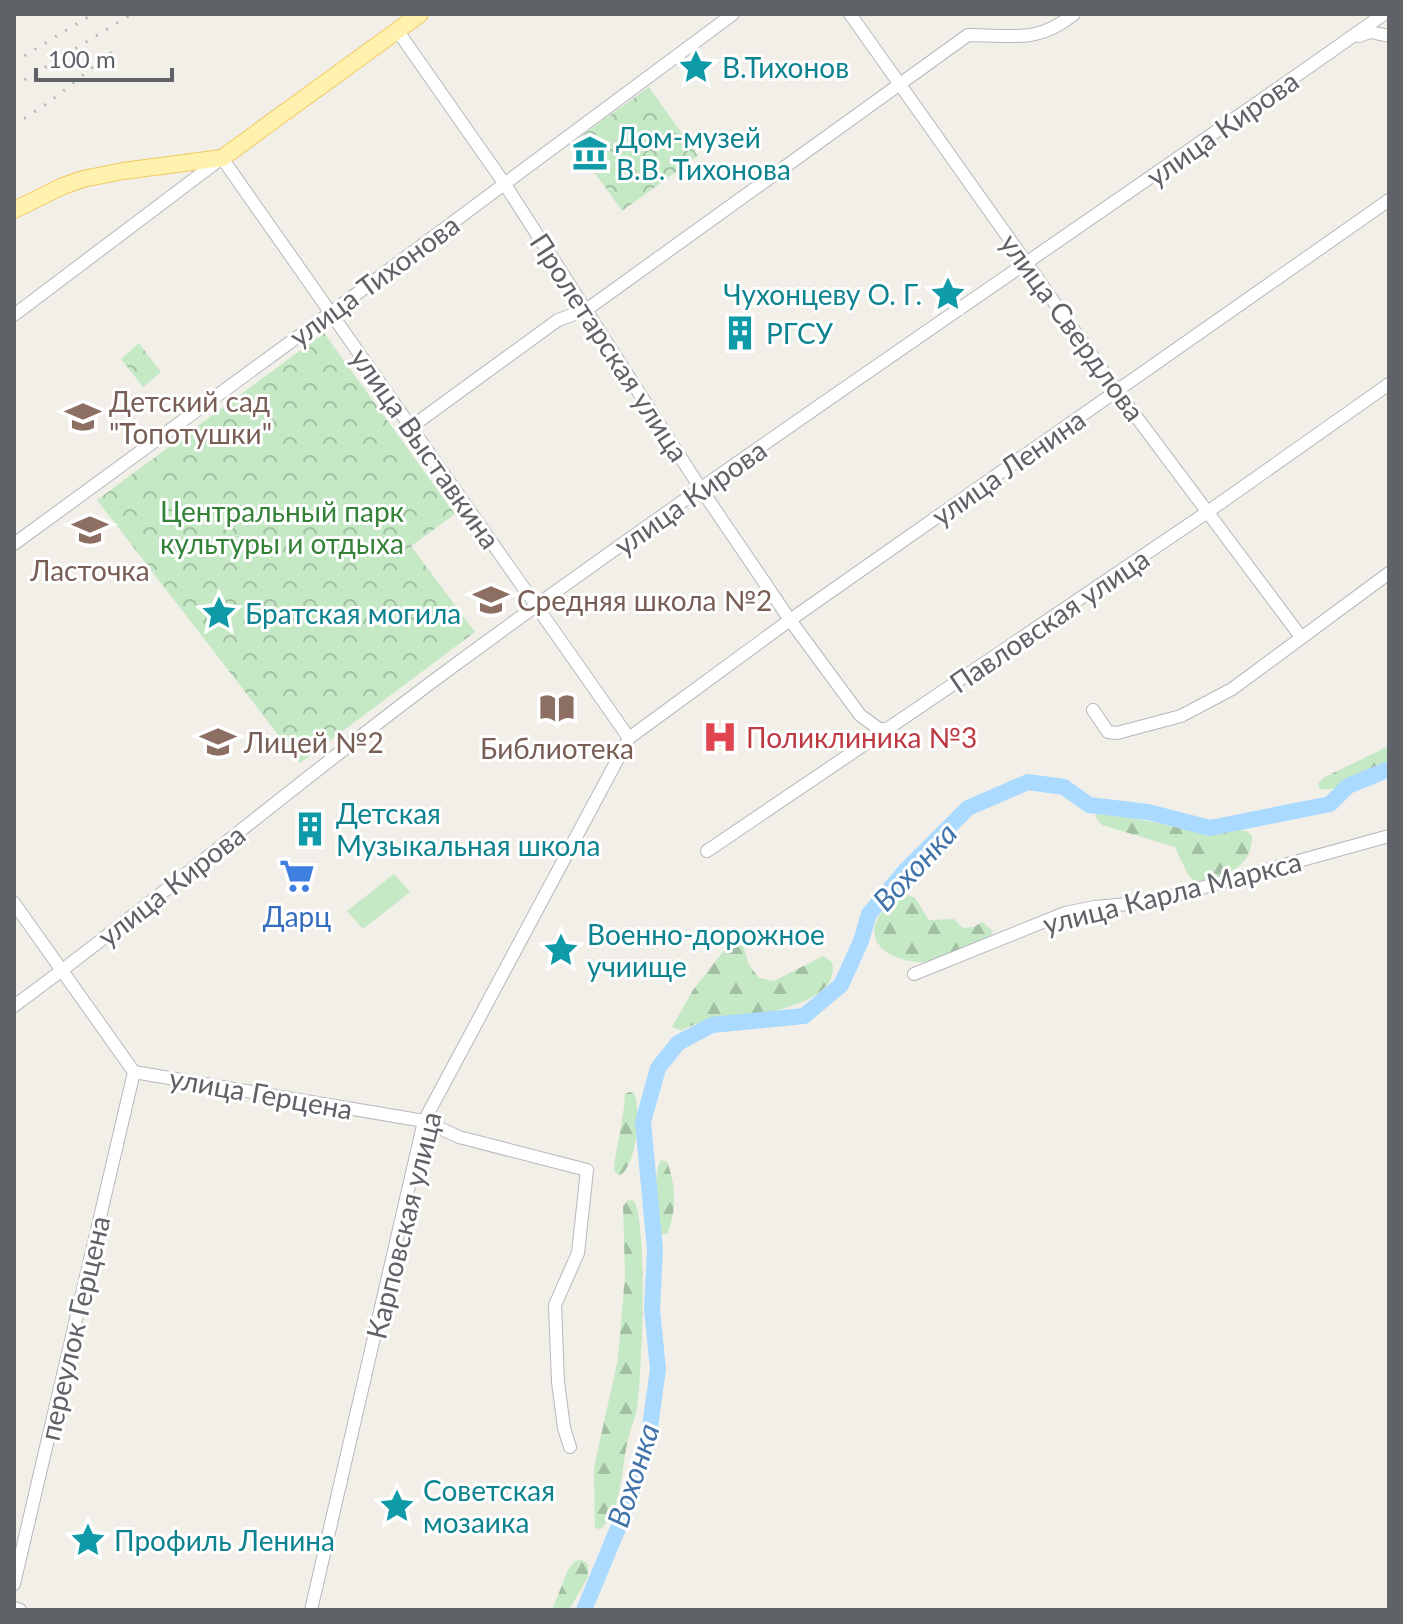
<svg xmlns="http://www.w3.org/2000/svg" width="1403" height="1624" font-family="Lato,sans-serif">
	<defs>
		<pattern id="forest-firs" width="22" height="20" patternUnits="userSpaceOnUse" patternTransform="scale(2)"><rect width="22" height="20" fill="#c5e8c5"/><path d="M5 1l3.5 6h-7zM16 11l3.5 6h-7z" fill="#a3c0a4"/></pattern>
		<pattern id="park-crowns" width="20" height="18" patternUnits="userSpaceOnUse" patternTransform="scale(2)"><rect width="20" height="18" fill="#c5e8c5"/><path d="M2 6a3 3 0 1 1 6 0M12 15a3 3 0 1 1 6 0" fill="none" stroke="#a3c0a4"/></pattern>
	</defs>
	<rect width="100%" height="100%" fill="#f1efe8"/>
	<polygon fill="#c5e8c5" points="394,874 410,892 363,929 347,911"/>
	<g fill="url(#forest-firs)">
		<path d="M1389 746V766C1366 771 1343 792 1320 789L1318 784 1323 778Z"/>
		<path d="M1100 811 1204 833 1232 829 1247 831 1252 836C1252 870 1223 876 1195 882L1187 873 1175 847 1102 825 1095 816Z"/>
		<path d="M906 894 915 898 929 920 954 919 963 928 974 927 982 922 993 931 989 937C968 946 939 964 916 962 864 955 861 917 906 894Z"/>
		<path d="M733 939 742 942 749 965 759 978 774 981 823 956 832 962C844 1011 729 1018 696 1024L681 1030 672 1027 693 990Z"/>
		<path d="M629 1092 634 1093C642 1111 636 1168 619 1176L614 1170C616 1145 624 1120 625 1094Z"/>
		<path d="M661 1160 667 1162C676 1184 677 1212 667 1234H661C659 1216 652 1174 661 1160Z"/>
		<path d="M628 1200 634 1201C648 1226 642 1374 637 1408 635 1420 629 1432 627 1444 622 1468 621 1514 600 1529L595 1528 594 1467 618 1359 625 1275 623 1206Z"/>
		<polygon points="582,1560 588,1564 588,1577 569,1610 552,1610 568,1570 575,1561"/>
	</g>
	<g fill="url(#park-crowns)">
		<polygon points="649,87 698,156 622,211 573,142"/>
		<polygon points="324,333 455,514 411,546 475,632 300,763 97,500"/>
		<polygon points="139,343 161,372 143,387 121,359"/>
	</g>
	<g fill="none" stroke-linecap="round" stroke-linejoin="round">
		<polyline stroke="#aadaff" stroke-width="16" points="584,1610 628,1504 648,1441 658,1369 652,1309 655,1250 643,1122 658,1068 678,1043 712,1025 804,1016 841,985 861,941 869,914 906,870 968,808 1028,782 1064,787 1089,805 1148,812 1210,828 1330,804 1348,786 1389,769"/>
		<g stroke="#b5b8bc" stroke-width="14">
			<g id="minor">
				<polyline points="850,14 1117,391 1301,637"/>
				<polyline points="397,30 504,183 701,489 790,620 860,715 879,729 889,729"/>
				<polyline points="1359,36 1370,32 1389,36"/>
				<polyline points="14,315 222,158 629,738"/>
				<path d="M411 427 558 320 586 310 968 35C1013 35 1037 44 1074 14"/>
				<polyline points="14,544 374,281 733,14"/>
				<polyline points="1093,710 1108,732 1117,733 1181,716 1232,689 1389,573"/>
				<polyline points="707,851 1209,511 1389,384"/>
				<polyline points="14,903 134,1072 424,1121 459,1137 587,1170 578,1253 555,1305 558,1382 564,1428 570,1447"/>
				<polyline points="914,974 1065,913 1095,907 1150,902 1389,836"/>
				<path d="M14 1006C160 899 298 781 444 673 752 446 1072 235 1384 14"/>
				<polyline points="14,1584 134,1072"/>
				<polyline points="14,1608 20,1610"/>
				<polyline points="311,1610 424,1121 629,738 790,620 1389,200"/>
			</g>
		</g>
		<g stroke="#f2c960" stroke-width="18">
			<polyline id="major" points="14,210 63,186 83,179 123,171 222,158 420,14"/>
		</g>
		<use href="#minor" stroke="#fff" stroke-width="12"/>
		<use href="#major" stroke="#fff2af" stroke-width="16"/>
		<g stroke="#b6b7b8" stroke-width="3" stroke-dasharray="2 10" stroke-linecap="butt">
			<polyline points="14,62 93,14"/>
			<polyline points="14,86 132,14"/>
			<polyline points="14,125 48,103 117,48"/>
		</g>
	</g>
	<defs>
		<g id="sight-bare" transform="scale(2.76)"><path d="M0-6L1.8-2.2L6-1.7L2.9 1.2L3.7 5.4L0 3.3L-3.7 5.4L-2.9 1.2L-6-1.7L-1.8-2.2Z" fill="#0f9aa8" stroke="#fff" stroke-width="2.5" paint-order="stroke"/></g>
		<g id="museum-bare" transform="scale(2.76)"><path d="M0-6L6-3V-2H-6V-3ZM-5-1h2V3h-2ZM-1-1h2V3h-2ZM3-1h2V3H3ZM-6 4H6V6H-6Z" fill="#0f9aa8" stroke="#fff" stroke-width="2.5" paint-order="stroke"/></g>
		<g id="building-bare" transform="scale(2.76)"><path d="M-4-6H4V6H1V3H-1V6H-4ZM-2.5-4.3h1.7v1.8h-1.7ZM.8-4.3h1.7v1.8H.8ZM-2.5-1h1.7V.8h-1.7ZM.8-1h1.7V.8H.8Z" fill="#0f9aa8" stroke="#fff" stroke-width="2.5" paint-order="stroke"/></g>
		<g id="school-bare" transform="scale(2.76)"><path d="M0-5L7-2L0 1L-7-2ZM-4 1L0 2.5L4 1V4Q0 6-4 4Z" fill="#8d6e63" stroke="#fff" stroke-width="2.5" paint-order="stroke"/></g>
		<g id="library-bare" transform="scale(2.76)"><path d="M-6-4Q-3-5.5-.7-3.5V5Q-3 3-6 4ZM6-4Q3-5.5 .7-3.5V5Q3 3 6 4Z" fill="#8d6e63" stroke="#fff" stroke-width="2.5" paint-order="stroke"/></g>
		<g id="hospital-bare" transform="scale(2.76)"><path d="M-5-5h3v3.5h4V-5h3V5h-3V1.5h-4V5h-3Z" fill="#e0444e" stroke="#fff" stroke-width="2.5" paint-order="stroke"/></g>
		<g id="supermarket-bare" transform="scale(2.76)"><path d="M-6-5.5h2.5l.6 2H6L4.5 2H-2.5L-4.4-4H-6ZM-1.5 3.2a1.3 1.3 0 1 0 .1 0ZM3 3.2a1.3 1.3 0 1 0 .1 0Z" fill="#3f7fe0" stroke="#fff" stroke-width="2.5" paint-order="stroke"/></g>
	</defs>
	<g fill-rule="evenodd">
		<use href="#sight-bare" x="696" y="67"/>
		<use href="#museum-bare" x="590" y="153"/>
		<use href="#sight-bare" x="948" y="294"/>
		<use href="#building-bare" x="740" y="333"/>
		<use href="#school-bare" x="83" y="417"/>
		<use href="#school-bare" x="90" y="530"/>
		<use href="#school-bare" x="491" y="600"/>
		<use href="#sight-bare" x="219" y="613"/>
		<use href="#library-bare" x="557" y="708"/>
		<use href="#hospital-bare" x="720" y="737"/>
		<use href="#school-bare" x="218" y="742"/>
		<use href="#building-bare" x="310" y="829"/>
		<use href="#supermarket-bare" x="297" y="876"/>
		<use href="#sight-bare" x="561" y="950"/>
		<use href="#sight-bare" x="397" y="1506"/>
		<use href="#sight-bare" x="88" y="1540"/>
	</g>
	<g text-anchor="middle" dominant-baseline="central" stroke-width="6" stroke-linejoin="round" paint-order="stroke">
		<g font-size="28" fill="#0d838f" stroke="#fff" text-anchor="start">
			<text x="722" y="67">В.Тихонов</text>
			<text x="616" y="137">Дом-музей<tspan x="616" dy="32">В.В. Тихонова</tspan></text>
			<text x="922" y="294" text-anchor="end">Чухонцеву О. Г.</text>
			<text x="766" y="333">РГСУ</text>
			<text x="245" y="613">Братская могила</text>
			<text x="336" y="813">Детская<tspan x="336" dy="32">Музыкальная школа</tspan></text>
			<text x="587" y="934">Военно-дорожное<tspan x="587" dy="32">учиище</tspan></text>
			<text x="423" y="1490">Советская<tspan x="423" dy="32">мозаика</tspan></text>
			<text x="114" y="1540">Профиль Ленина</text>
		</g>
		<g font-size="28" fill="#5f6368" stroke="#fff">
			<text transform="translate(1222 128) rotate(-35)">улица Кирова</text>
			<text transform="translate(374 280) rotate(-36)">улица Тихонова</text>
			<text transform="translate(1073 327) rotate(54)">улица Свердлова</text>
			<text transform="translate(610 347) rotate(57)">Пролетарская улица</text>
			<text transform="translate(426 448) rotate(55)">улица Выставкина</text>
			<text transform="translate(1008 467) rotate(-35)">улица Ленина</text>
			<text transform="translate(690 497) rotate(-35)">улица Кирова</text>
			<text transform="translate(1049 620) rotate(-34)">Павловская улица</text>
			<text transform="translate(171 885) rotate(-38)">улица Кирова</text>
			<text transform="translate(1172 892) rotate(-14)">улица Карла Маркса</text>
			<text transform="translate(261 1093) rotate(10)">улица Герцена</text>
			<text transform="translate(403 1225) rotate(-76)">Карповская улица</text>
			<text transform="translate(74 1328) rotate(-77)">переулок Герцена</text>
		</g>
		<g font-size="28" fill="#785e54" stroke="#fff" text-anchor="start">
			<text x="109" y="401">Детский сад<tspan x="109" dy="32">"Топотушки"</tspan></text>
			<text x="90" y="570" text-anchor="middle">Ласточка</text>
			<text x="517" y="600">Средняя школа №2</text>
			<text x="244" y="742">Лицей №2</text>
			<text x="557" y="748" text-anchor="middle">Библиотека</text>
		</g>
		<g font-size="28" fill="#348238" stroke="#fff">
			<text x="282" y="511">Центральный парк<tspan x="282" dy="32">культуры и отдыха</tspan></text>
		</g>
		<g font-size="28" fill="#be3a42" stroke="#fff" text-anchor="start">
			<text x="746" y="737">Поликлиника №3</text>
		</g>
		<g font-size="28" fill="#366cbe" stroke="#fff">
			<text x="297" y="916">Дарц</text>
		</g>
		<g font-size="30" font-style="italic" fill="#4174aa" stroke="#fff">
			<text transform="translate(914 866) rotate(-47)">Вохонка</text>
			<text transform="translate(632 1475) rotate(-72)">Вохонка</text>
		</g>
	</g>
	<rect width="1403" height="1624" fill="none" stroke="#5f6368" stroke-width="32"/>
	<path d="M36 68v12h136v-12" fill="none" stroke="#5f6368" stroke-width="4"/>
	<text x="48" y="68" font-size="24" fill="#5f6368" stroke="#ffffff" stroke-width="6" paint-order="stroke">100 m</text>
</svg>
